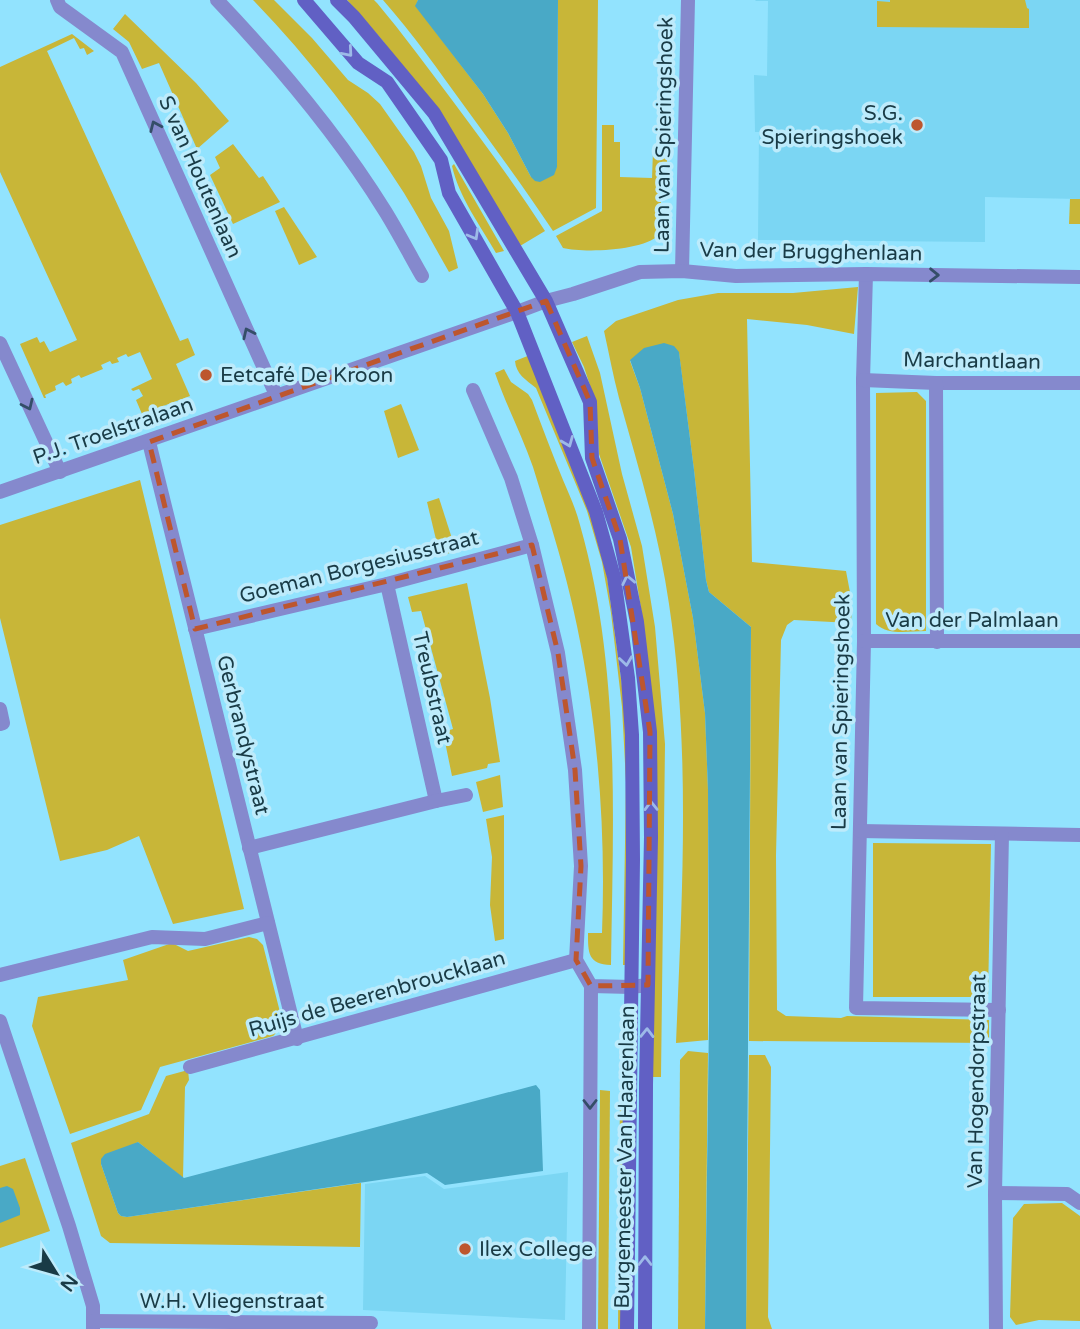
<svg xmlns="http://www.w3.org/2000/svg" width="1080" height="1329" font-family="'Varela Round',sans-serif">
	<rect width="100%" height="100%" fill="#92e3fe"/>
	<g fill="#7bd6f3">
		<polygon points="755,0 1080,0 1080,199 985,197 985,242 758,240 759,132 755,132 754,75 767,76 768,1 756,1"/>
		<polygon points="568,1172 565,1320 363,1310 365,1184 425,1176 444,1189"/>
	</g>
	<g fill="#c8b638">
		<path d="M253 0H274L312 38 348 80 368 93 380 104 414 152 421 166 431 198 449 231 458 268 449 272C434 246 420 219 404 193 360 124 310 59 253 0Z"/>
		<path d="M347 0H374L377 3C403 34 427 67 452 100 484 143 516 186 545 231L520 246 383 41Z"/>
		<path d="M383 0H418L416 6 483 94 508 133 531 177 557 167 558 0H598L596 208 553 231C525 189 495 148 465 107 439 71 413 34 383 0Z"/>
		<polygon points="890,0 1025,0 1027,8 1029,9 1029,28 877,27 877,1 890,2"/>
		<polygon points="125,14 196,83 229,121 197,149 159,63 142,69 129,42 113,29"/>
		<polygon points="72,34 94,51 87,55 84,48 80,49 74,38 47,51 180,341 188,338 195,355 176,364 190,396 142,414 136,400 143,396 139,389 133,391 131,389 152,379 140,352 128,357 126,354 117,358 119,362 112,364 110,361 101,365 103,369 81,378 79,375 71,379 72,383 66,386 63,382 55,386 56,390 45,395 46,398 44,398 20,344 37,337 40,343 44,341 50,352 77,340 0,172 0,67"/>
		<path d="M602 125H614V142H620V177L652 178 653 151 667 152V178H661V205H658V220L666 221C665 226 663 231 659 235 643 251 584 253 563 248L556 236 602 211Z"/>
		<polygon points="233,144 259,178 263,176 280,202 233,224 210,175 220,168 215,157"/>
		<path d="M454 164 504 251 496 253C480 225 459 197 452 166Z"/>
		<polygon points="1070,199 1080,199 1080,224 1069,224"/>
		<polygon points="284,207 317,257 299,265 275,211"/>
		<path d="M858 287 854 334 807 325 747 319 752 562 846 571 852 603 851 623 794 620 787 625 781 640 776 856 777 1010 786 1016 841 1018 847 1016 989 1020V1043L749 1041 751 627 709 592 706 580 694 470 679 353 630 361 640 388 673 514 693 618 705 713 708 790V1040L676 1043C682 897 691 749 669 604 659 534 638 466 619 398 613 376 609 353 604 331L616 321 678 300 718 293H793Z"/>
		<polygon points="587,336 600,373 622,474 642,546 655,627 665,744 661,1077 653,1077 644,627 631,547 599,454 596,404 584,367 572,342"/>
		<path d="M530 355 591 511 605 562 625 708 629 783 626 965H623L626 782 622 707 611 613 602 562 587 511 536 388C526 380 516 374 515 361Z"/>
		<path d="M504 369 511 382 528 394 532 400C542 427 552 453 563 480 569 494 576 509 580 525 621 668 613 818 611 965 588 964 588 953 588 933H602C606 830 598 727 577 626 566 572 549 519 533 467 522 435 506 405 495 373Z"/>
		<path d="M917 392 926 401V631C909 631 889 636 876 624V393Z"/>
		<polygon points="401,404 419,450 398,458 384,411"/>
		<polygon points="140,480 244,909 173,924 139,836 107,850 60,861 0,618 0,525"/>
		<polygon points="439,498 456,551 440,556 427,502"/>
		<polygon points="467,583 490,698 500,762 488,764 487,768 452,776 443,732 453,729 421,611 412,612 408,597"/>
		<polygon points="500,775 503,807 483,812 476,782"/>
		<polygon points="504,815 504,939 495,941 490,905 492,857 486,819"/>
		<polygon points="873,843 991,844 988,997 873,997"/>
		<polygon points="249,937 257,939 263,945 282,1020 279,1030 273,1036 160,1067 141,1110 70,1134 32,1026 38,997 128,980 123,960 172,943 188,951"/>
		<polygon points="688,1051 708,1053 705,1329 678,1329 680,1060"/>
		<polygon points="749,1055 765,1055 771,1067 768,1317 772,1329 746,1329"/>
		<polygon points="188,1070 189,1080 185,1087 183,1178 138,1142 101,1164 118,1213 121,1216 127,1217 361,1183 360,1247 110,1243 101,1236 71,1143 149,1114 166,1076"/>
		<polygon points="600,1090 610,1091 608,1329 598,1329"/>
		<polygon points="620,1091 625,1091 623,1329 618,1329"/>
		<polygon points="25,1158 50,1231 0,1248 0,1166"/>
		<polygon points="1062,1203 1080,1216 1080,1321 1039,1320 1016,1325 1010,1317 1013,1218 1024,1204"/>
	</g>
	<g fill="#49a9c6">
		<polygon points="418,0 558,0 557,167 554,175 540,182 535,181 531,177 508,133 483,94 415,6"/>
		<polygon points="664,343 674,346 679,352 694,470 706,580 709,592 751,627 746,1329 705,1329 709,1018 708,790 705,713 693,618 673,514 640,388 630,360 644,348"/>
		<polygon points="536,1085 540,1090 543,1171 445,1185 427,1173 127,1217 121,1216 118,1213 101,1164 101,1159 105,1154 138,1142 184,1178"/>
		<polygon points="7,1186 13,1189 20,1208 20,1215 0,1223 0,1188"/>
	</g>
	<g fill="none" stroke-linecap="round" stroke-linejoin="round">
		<g stroke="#8589cd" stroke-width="14">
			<polyline points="57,0 60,7 122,52 276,395"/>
			<path d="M217 0C279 65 338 135 385 211 398 232 410 255 422 276"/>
			<polyline points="682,271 688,0"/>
			<polyline points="866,274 863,380 864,641 856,1008 999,1010"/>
			<polyline points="0,343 60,472"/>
			<polyline points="863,380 936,383 1080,383"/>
			<polyline points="936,383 937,642"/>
			<polyline points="473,390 511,478 532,545 558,653 575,770 581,866 576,960 591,986 631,987 648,985"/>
			<polyline points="149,442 297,1039"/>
			<polyline points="0,492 517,312 546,301 573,294 640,272 682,271 736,276 866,274 1080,277"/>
			<polyline points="387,584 436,801"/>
			<polyline points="195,629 387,584 532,545"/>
			<polyline points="864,641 1080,641"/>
			<polyline points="0,709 3,723 0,724"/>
			<polyline points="860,831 1080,835"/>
			<polyline points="249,848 436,801 466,795"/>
			<polyline points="0,975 152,937 205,939 268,923"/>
			<polyline points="0,1021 69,1226 93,1306 93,1329"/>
			<polyline points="190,1067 576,960"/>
			<polyline points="995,1193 1067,1194 1080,1203"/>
			<polyline points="93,1321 371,1323"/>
			<polyline points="589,1329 591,986"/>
			<polyline points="996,1329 995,1193 1002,834"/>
		</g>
		<g stroke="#6160c4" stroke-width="14">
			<polyline points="304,0 358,63 387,82 441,160 449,193 517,312 596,512 614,577 628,678 632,735 633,860 627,1329"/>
			<polyline points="337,0 354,17 434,113 546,301 590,402 592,458 620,539 637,622 650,732 651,837 646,1085 645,1329"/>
		</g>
	</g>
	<defs><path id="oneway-chevron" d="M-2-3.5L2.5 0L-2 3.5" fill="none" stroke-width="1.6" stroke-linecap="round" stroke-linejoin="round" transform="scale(1.75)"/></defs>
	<g stroke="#9dbae8">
		<use href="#oneway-chevron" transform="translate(348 52) rotate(49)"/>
		<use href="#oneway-chevron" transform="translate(474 235) rotate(60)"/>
		<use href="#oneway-chevron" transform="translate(568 442) rotate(68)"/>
		<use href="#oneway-chevron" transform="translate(628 580) rotate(-102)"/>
		<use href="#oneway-chevron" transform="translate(626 661) rotate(82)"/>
		<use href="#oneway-chevron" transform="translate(651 806) rotate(-91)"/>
		<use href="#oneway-chevron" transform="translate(647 1033) rotate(-89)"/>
		<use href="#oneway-chevron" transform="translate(645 1261) rotate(-90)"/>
	</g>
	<g stroke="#344e68">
		<use href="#oneway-chevron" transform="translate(155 126) rotate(-114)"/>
		<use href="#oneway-chevron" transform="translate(934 275) rotate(1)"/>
		<use href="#oneway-chevron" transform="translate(248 333) rotate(-115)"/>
		<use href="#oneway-chevron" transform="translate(28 405) rotate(65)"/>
		<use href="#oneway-chevron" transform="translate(590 1104) rotate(90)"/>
	</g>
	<path fill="none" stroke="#bd562e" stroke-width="5" stroke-dasharray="14 9" stroke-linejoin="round" d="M546 301 590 402 592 458 620 539 650 732 648 985 591 986 576 960 581 866 575 770 558 653 532 545 195 629 149 442Z"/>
	<g fill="#bd562e" stroke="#bdebfb" stroke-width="2.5">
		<circle cx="917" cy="125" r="7"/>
		<circle cx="206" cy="375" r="7"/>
		<circle cx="465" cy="1249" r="7"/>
	</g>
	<g text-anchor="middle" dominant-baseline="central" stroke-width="7" stroke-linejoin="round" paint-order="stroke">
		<g font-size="21" fill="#193b46" stroke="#bdebfb" text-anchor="start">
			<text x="903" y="113" text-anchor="end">S.G.<tspan x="903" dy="24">Spieringshoek</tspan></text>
			<text x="220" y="375">Eetcafé De Kroon</text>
			<text x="479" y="1249">Ilex College</text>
		</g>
		<g font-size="21" fill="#193b46" stroke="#bdebfb">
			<text transform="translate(664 135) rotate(-89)">Laan van Spieringshoek</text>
			<text transform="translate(200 177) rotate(66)">S van Houtenlaan</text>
			<text transform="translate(811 252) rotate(1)">Van der Brugghenlaan</text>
			<text transform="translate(972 361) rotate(1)">Marchantlaan</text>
			<text transform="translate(113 431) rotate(-19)">P.J. Troelstralaan</text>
			<text transform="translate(359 567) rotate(-14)">Goeman Borgesiusstraat</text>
			<text x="972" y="620">Van der Palmlaan</text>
			<text transform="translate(432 688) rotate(77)">Treubstraat</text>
			<text transform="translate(841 712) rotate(-89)">Laan van Spieringshoek</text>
			<text transform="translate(243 735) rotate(76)">Gerbrandystraat</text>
			<text transform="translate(377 994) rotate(-16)">Ruijs de Beerenbroucklaan</text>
			<text transform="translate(977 1081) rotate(-89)">Van Hogendorpstraat</text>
			<text transform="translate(625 1157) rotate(-89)">Burgemeester Van Haarenlaan</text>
			<text x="232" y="1301">W.H. Vliegenstraat</text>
		</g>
	</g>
	<g transform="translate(56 1273) rotate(127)" stroke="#bdebfb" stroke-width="5" paint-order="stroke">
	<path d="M0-5L12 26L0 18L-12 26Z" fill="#193b46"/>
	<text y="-10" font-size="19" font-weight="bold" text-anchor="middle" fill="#193b46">N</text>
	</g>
</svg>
